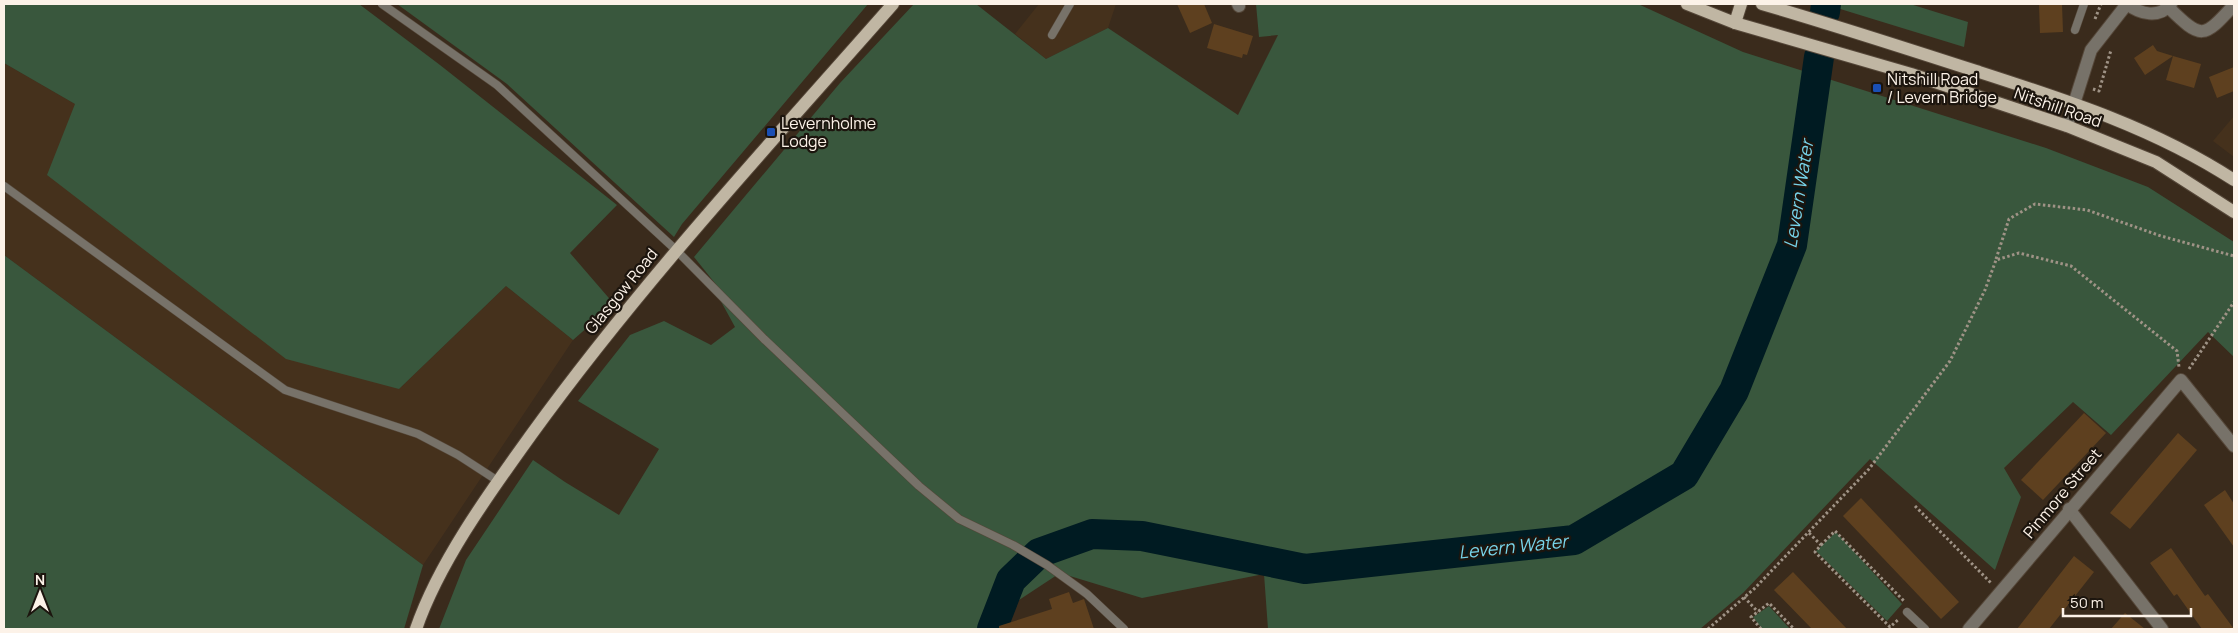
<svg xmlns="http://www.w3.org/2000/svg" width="2238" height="633" font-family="Manrope,sans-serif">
	<rect width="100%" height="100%" fill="#3a2b1c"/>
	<g fill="#45311c">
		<polygon points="1039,4 1116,4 1108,28 1046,59 1015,34"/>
		<polygon points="4,63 75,104 399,389 506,286 573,340 423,565 4,255"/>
		<polygon points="2234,116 2234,157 2213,141"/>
	</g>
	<g fill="#39573d">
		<polygon points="4,4 359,4 440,65 617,205 570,253 614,304 573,340 506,286 399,389 286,359 47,175 75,104 4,63"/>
		<polygon points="397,4 868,4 682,224 674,237 507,84"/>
		<polygon points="914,4 976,4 1046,59 1108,28 1238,115 1278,35 1259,37 1256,4 1638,4 1743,52 2046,148 2148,187 2234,242 2234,357 2208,332 2111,435 2073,402 2004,468 2021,497 1995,570 1870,459 1743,593 1700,629 1268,629 1264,574 1142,598 1060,573 1004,610 1003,629 439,629 466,560 533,460 565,482 619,515 659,449 578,401 630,335 664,321 711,345 735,327 718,296 722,292 694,257 840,83"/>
		<polygon points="1824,4 1910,4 1968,22 1964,47"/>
		<polygon points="4,255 423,565 404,629 4,629"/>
		<polygon points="1836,532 1902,604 1887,621 1816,551"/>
		<polygon points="1769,606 1790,629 1762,629 1753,617"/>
	</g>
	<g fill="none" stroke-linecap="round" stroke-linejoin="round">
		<g stroke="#001b22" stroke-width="30">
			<polyline points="1825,12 1826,4"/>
			<polyline points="992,629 1011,580 1039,553 1092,534 1142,536 1305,569 1574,540 1684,475 1734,391 1792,245 1819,57"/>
		</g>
	</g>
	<g fill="#5e401f">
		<polygon points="1177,4 1204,4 1212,23 1190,33"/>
		<polygon points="2039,4 2062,4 2063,32 2040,33"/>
		<polygon points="1214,24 1253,36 1247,55 1243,54 1242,58 1207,48"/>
		<polygon points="2153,45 2157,51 2173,56 2145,75 2134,58"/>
		<polygon points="2173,56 2201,64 2194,88 2166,80"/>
		<polygon points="2234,67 2234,91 2217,98 2209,77"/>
		<polygon points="2084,413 2106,433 2043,500 2021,480"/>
		<polygon points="2178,433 2197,450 2130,529 2110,513"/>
		<polygon points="2225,490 2234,504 2234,547 2204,505"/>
		<polygon points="1861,498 1959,602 1941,619 1843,516"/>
		<polygon points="2171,548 2205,596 2208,594 2234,629 2202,629 2177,594 2174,596 2150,563"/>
		<polygon points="2074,556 2094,572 2049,629 2017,629"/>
		<polygon points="1793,572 1847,629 1812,629 1774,590"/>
		<polygon points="1069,592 1073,603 1084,599 1094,629 999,629 999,626 1052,609 1049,599"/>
		<polygon points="2125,613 2145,629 2111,629"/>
	</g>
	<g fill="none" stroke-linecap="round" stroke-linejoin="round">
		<g stroke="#554739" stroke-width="9">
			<g id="lane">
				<polyline points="382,4 497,85 676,250 764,339 919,486 959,519 1013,545 1047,565 1087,594 1124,629"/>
				<polyline points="2075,30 2084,4"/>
				<polyline points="1052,35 1070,4"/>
				<polyline points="4,186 285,390 418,434 458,455 498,481"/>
				<polyline points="1907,612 1925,629"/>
			</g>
		</g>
		<g stroke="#554739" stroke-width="14">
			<g id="street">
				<polyline points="1238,4 1239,6"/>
				<path d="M2127 4C2140 14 2159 19 2171 4"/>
				<path d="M2168 7C2202 40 2203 39 2234 5"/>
				<polyline points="2067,126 2091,50 2127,4"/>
				<polyline points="2069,509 2162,629"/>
				<polyline points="1969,629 2181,380 2234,446"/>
			</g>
		</g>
		<g stroke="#554739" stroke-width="14">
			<g id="primary">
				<polyline points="1687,4 1735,23 1911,74 2067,126 2156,162 2234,212"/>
				<path d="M1762 4C1834 25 1905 48 1976 71 2066 100 2154 128 2234 180"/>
				<polyline points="1735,23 1741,4"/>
				<path d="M416 629C439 562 490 492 531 435 641 283 769 145 893 4"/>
			</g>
		</g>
		<g stroke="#9f9386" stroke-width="3" stroke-dasharray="2.5 2.5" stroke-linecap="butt">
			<polyline points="2095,19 2101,4"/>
			<polyline points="2093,89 2099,91 2111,50"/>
			<polyline points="1996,259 2009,219 2035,204 2087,210 2161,236 2234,256"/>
			<polyline points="2189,369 2234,302"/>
			<polyline points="1915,506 1991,583"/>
			<polyline points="1809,533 1821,545 1815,552 1890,627 1899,619"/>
			<polyline points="1821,545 1835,531 1904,601"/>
			<polyline points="1744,597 1758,612"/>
			<polyline points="1708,629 1755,588 1869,469 1950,361 1985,290 1996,260 2019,253 2071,266 2177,351 2179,367"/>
			<polyline points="1761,629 1751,617 1769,603 1794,629"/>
		</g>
		<use href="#lane" stroke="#777269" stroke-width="8"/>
		<use href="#street" stroke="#777269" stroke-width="12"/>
		<use href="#primary" stroke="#c0b6a3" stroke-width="12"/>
	</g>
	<g fill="#1a4fb4" stroke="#1c150e" stroke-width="2">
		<rect x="1872" y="83" width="10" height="10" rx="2.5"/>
		<rect x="766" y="127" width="10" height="10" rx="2.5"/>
	</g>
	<g text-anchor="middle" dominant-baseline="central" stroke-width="4.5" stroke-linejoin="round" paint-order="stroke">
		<g font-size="16" fill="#fcf2e8" stroke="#1c150e" text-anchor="start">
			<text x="1887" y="79">Nitshill Road<tspan x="1887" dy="18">/ Levern Bridge</tspan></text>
			<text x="781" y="123">Levernholme<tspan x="781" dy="18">Lodge</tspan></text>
		</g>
		<g font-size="16" fill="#fcf2e8" stroke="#1c150e">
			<text transform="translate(2058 107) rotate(19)">Nitshill Road</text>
			<text transform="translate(621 291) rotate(-51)">Glasgow Road</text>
			<text transform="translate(2062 493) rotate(-50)">Pinmore Street</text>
		</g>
		<g font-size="18" font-style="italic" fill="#77d3e9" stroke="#1c150e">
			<text transform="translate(1798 194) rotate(-81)">Levern Water</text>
			<text transform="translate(1513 546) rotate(-6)">Levern Water</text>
		</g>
	</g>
	<rect width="2238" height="633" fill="none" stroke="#fcf2e8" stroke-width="10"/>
	<g transform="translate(40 593)" stroke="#1c150e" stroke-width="4" paint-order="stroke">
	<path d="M0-4L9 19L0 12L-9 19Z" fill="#fcf2e8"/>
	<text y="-8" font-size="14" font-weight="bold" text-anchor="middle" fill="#fcf2e8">N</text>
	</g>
	<path d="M2063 608v8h128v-8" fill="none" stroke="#fcf2e8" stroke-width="2.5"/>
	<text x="2070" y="608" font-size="15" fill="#fcf2e8" stroke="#1c150e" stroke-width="4" paint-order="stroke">50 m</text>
</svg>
